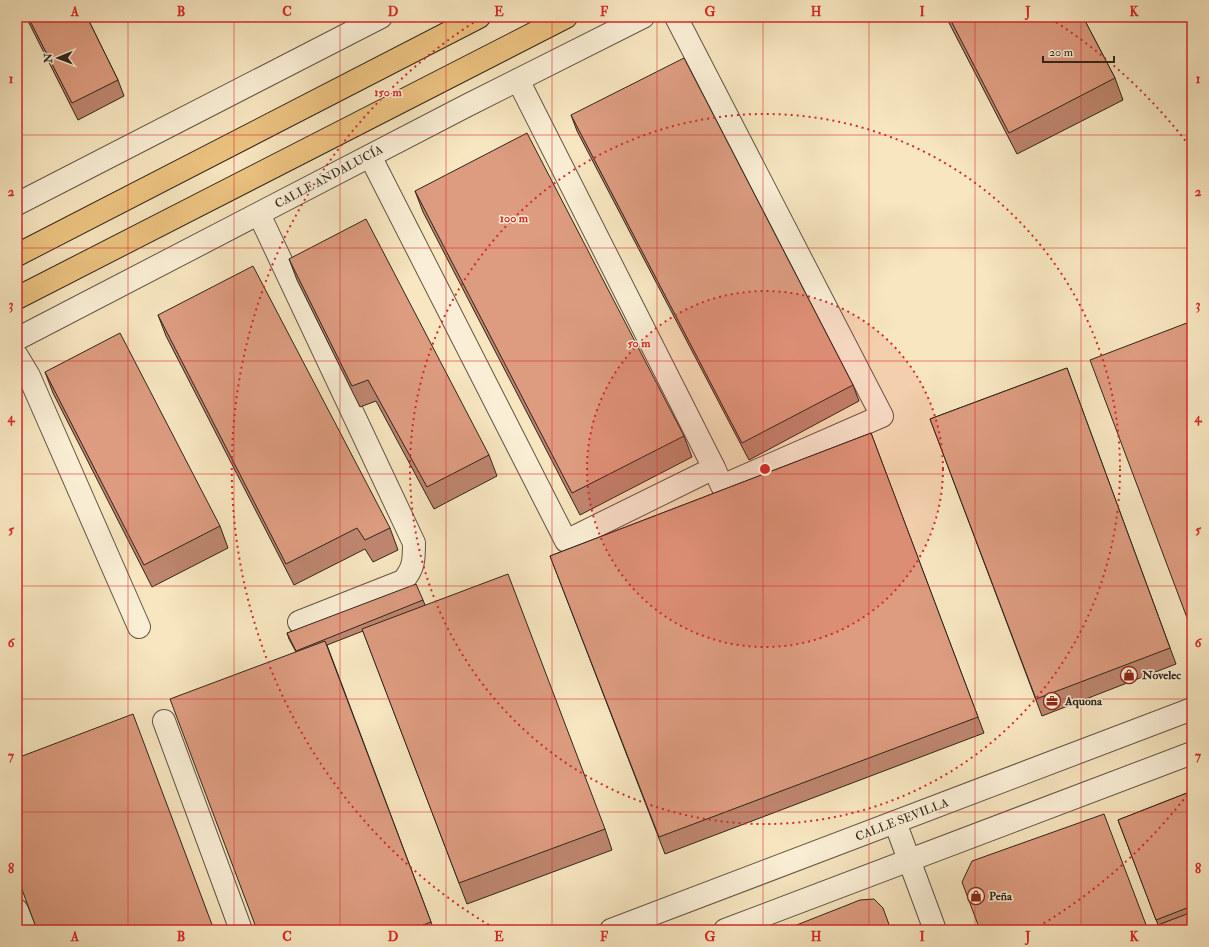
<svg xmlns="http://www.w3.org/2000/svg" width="1209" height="947" font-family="'IM FELL Double Pica',serif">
	<rect width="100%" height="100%" fill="#f7e6c0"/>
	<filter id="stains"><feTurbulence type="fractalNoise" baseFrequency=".005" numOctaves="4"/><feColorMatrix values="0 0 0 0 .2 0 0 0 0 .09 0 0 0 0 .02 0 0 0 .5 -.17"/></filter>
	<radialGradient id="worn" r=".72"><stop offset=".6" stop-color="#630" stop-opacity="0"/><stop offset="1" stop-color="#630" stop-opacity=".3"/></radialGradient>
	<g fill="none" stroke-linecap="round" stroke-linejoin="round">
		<g stroke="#625544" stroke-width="24">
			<g id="minor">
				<polyline points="676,17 882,416 722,486 714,468"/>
				<polyline points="370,156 566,541 714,468 518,80"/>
				<polyline points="17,204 381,17"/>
				<path d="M259 214 414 543C414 560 414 568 403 581L299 622"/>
				<polyline points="17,339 466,106 643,17"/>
				<polyline points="17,356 29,376 139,627"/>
				<polyline points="164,721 241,930"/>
				<polyline points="895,822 935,930"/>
				<polyline points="17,910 25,930"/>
				<polyline points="611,930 1192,709"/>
				<polyline points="725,930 1192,753"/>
			</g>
		</g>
		<g stroke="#31251b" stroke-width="24">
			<g id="major">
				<polyline points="17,255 479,17"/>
				<polyline points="17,298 566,17"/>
			</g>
		</g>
		<use href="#minor" stroke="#faefd6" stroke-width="22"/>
		<use href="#major" stroke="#ecc380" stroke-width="22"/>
	</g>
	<g fill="#be866e" stroke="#31251b">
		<polygon points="26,17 87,17 118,80 124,96 78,120"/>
		<polygon points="266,17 276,17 268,21"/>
		<polygon points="946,17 1083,17 1115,78 1123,100 1017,154"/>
		<polygon points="571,115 853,385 859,401 749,460 577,131"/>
		<polygon points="415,191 684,436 692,457 580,515 423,212"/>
		<polygon points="289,259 489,455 497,476 434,509 376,401 360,407 297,280"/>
		<polygon points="158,315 390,528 398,550 373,562 365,549 294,585 166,336"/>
		<polygon points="1067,368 1176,664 1042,716 930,419"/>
		<polygon points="45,372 220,526 228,548 152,587 53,393"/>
		<polygon points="871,433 984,733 665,854 550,556"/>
		<polygon points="423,600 425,605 605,829 612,850 467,904 363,631 327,645 434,930 257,930 296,652 289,639 287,633"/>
		<polygon points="1192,791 1192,930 1160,930 1118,820"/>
	</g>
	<g fill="#dd9c80" stroke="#31251b">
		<polygon points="28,17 87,17 118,80 72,103"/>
		<polygon points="949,17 1083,17 1115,78 1009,133"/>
		<polygon points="684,58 853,385 742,443 571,115"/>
		<polygon points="527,133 684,436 572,493 415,191"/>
		<polygon points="366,219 489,455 427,487 368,380 352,386 289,259"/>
		<polygon points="253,266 390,528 365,540 357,528 286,564 158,315"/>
		<polygon points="1192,321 1192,631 1090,360"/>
		<polygon points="120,333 220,526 144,565 45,372"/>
		<polygon points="1067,368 1170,648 1036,699 930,419"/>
		<polygon points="871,433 978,717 659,837 550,556"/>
		<polygon points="508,574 605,829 459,883 362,629"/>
		<polygon points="416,584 423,600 296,651 287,633"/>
		<polygon points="325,641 431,922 410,930 257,930 170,699"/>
		<polygon points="133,714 214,930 37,930 17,876 17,758"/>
		<polygon points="1192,791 1192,906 1156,920 1118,820"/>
		<polygon points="1104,814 1148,930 980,930 962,882 972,861"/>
		<polygon points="874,899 883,908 891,930 784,930 860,900"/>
		<polygon points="1192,912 1192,930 1160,930 1158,925"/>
	</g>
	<path fill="none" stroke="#d62828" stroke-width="1" stroke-opacity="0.55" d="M128 17V930M234 17V930M340 17V930M446 17V930M552 17V930M657 17V930M763 17V930M869 17V930M975 17V930M1081 17V930M17 135H1192M17 248H1192M17 361H1192M17 474H1192M17 586H1192M17 699H1192M17 812H1192"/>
	<circle cx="765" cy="469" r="178" fill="#d62828" fill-opacity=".12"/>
	<g fill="none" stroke="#d62828" stroke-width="2" stroke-dasharray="2 4">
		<circle cx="765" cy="469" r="178"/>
		<circle cx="765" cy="469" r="355"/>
		<path d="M1191 790A533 533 0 0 1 1036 928M494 928A533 533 0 0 1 479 19M1051 19A533 533 0 0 1 1191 148"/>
	</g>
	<defs>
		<g id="shop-ring" transform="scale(0.9)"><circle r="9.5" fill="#faefd6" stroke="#8f2418" stroke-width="1.5"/><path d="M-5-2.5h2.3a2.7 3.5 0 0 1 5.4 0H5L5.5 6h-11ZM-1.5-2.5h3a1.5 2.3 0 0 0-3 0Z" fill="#8f2418"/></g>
		<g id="office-ring" transform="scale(0.9)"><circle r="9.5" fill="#faefd6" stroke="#8f2418" stroke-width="1.5"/><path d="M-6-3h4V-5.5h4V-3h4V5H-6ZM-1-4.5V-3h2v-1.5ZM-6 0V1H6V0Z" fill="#8f2418"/></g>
	</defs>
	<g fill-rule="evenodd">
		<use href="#shop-ring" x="1129" y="675"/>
		<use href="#office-ring" x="1052" y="701"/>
		<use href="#shop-ring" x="976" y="896"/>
	</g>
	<g text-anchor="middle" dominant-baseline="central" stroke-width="3" stroke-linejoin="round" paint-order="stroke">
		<g font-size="12" fill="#31251b" stroke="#faefd6">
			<text transform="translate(329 177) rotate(-28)">CALLE ANDALUCÍA</text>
			<text transform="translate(902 820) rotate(-21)">CALLE SEVILLA</text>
		</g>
		<g font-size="12" font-weight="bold" fill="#31251b" stroke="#faefd6" text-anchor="start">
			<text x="1142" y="675">Novelec</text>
			<text x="1065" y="701">Aquona</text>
			<text x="989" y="896">Peña</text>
		</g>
	</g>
	<circle cx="765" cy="469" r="6" fill="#d62828" stroke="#faefd6" stroke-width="2"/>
	<g font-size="12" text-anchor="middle" font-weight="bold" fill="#d62828" stroke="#faefd6" stroke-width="3" stroke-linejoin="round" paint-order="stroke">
		<text x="388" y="96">150 m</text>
		<text x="514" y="222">100 m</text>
		<text x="639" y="347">50 m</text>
	</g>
	<rect width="1209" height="947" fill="none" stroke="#f7e6c0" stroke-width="44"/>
	<g transform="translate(58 58) rotate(269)" stroke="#faefd6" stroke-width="3" paint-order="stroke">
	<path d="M0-3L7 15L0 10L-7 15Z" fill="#31251b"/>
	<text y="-6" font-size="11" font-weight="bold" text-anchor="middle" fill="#31251b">N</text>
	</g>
	<path d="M1043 56v6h71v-6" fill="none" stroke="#31251b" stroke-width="2"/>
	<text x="1049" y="56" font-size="12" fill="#31251b" stroke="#faefd6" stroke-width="3" paint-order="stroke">20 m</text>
	<rect x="22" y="22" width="1165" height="903" fill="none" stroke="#d62828" stroke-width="1.5"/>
	<g font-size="13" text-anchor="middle" font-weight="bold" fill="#d62828">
		<text x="75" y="16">A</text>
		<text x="181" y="16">B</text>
		<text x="287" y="16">C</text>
		<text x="393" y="16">D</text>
		<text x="499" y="16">E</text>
		<text x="604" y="16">F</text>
		<text x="710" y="16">G</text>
		<text x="816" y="16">H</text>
		<text x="922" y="16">I</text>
		<text x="1028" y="16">J</text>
		<text x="1134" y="16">K</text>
		<text x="11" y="83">1</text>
		<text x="1198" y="83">1</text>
		<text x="11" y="196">2</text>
		<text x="1198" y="196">2</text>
		<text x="11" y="309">3</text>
		<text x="1198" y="309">3</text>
		<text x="11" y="422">4</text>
		<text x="1198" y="422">4</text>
		<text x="11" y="534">5</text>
		<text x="1198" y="534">5</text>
		<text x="11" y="647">6</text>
		<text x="1198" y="647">6</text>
		<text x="11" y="760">7</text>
		<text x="1198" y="760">7</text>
		<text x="11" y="873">8</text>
		<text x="1198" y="873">8</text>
		<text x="75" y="941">A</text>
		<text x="181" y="941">B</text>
		<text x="287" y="941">C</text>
		<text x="393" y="941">D</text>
		<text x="499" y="941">E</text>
		<text x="604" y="941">F</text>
		<text x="710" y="941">G</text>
		<text x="816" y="941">H</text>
		<text x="922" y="941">I</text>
		<text x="1028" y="941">J</text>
		<text x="1134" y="941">K</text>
	</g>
	<rect width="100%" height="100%" filter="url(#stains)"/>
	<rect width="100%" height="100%" fill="url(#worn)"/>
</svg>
